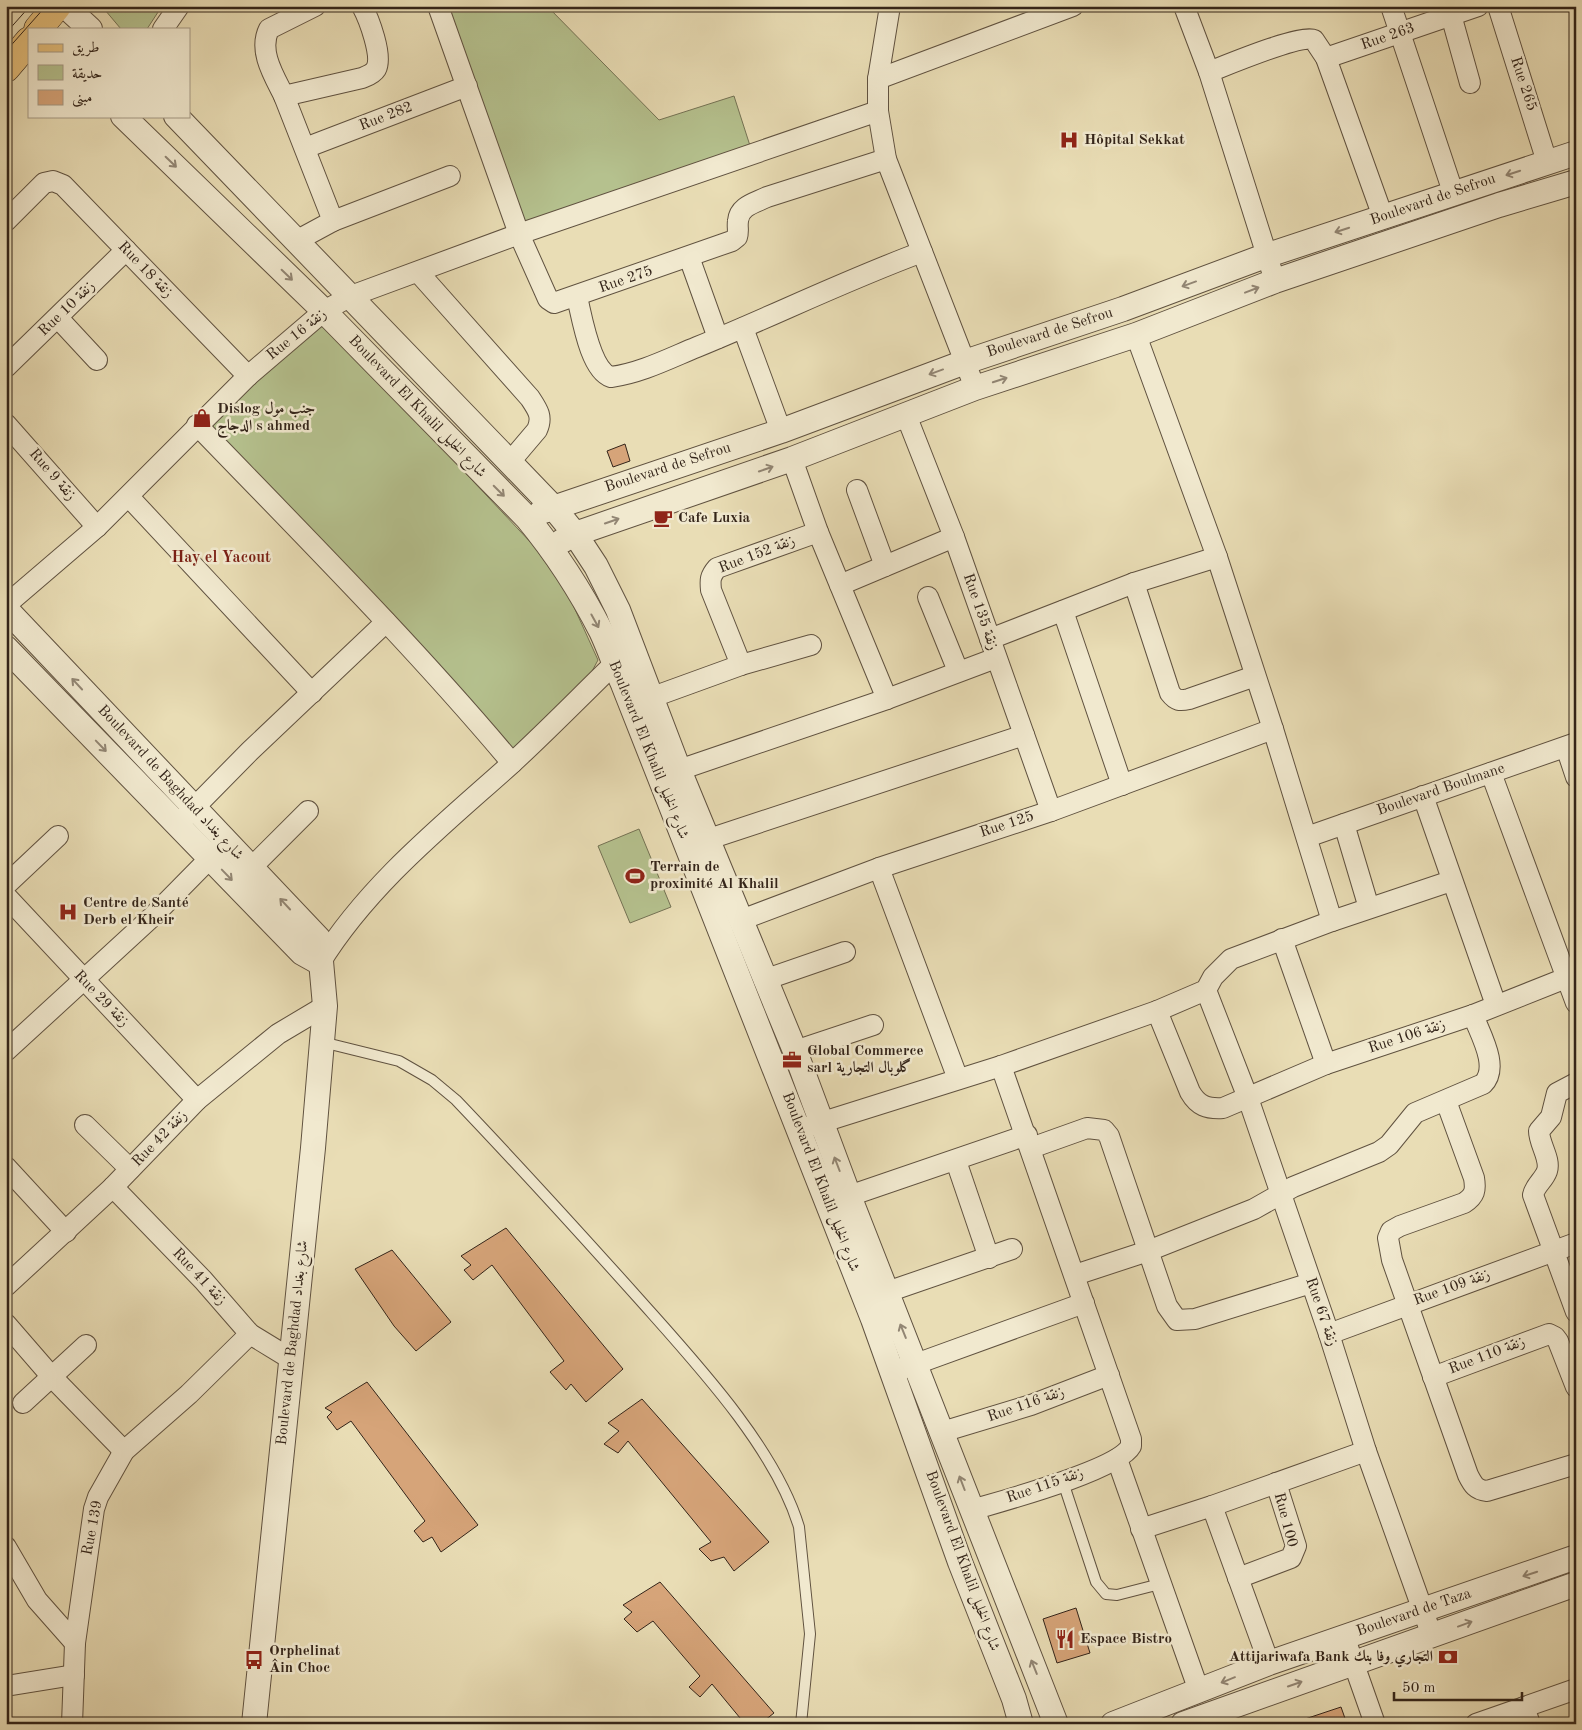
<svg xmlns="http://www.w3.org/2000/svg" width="1582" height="1730" font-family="'Old Standard TT',Amiri,serif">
	<rect width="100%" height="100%" fill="#e9ddb5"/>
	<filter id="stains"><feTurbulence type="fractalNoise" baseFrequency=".004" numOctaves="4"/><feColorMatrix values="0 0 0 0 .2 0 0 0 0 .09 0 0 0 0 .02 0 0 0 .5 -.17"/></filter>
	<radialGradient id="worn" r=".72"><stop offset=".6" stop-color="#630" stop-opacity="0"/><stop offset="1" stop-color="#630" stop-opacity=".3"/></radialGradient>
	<g fill="#b5c18e" stroke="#747254">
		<polygon points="108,6 162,6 147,29 121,29 105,10"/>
		<polygon points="440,6 547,6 659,120 734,96 753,155 519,234"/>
		<polygon points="319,317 534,546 569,596 598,660 575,703 513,760 199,423"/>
		<polygon points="639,829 671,907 630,923 598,846"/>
	</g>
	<g fill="#d6a479" stroke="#332419">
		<polygon points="625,444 630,461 613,467 607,451"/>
		<polygon points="506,1228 623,1369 586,1402 571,1384 566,1390 550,1372 564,1361 492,1265 473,1280 464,1270 471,1265 461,1256"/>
		<polygon points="392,1250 451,1322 416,1351 394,1326 355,1269"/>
		<polygon points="367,1382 478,1525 441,1552 432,1537 423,1542 414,1531 425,1521 351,1421 337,1430 327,1417 332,1412 325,1408"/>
		<polygon points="642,1399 769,1542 734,1571 724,1557 711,1561 699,1549 711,1542 628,1441 618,1453 604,1444 619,1431 608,1423"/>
		<polygon points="660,1582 774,1713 760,1724 745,1724 712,1684 700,1697 689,1687 700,1676 653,1621 637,1632 624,1619 632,1612 623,1605"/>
		<polygon points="1076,1608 1090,1653 1057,1663 1043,1619"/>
		<polygon points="1341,1707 1347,1724 1299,1724 1299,1721"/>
	</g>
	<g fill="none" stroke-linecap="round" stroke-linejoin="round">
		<g stroke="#605240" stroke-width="12">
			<g id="service">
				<path d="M322 1042 399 1061 432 1080 456 1100C518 1165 579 1232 639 1299 694 1361 775 1447 799 1527L810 1634 801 1724"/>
				<polyline points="1063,1482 1096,1582 1106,1594 1117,1595 1160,1584"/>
			</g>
		</g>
		<g stroke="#605240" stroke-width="22">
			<g id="minor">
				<path d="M438 6 519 234 548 299 554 303 732 241 737 237C739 231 737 227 738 221 739 206 755 203 767 197L886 159"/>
				<polyline points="890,6 878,79 878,111 886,159 975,388"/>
				<polyline points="1184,6 1209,72 1275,281"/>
				<polyline points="1391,6 1453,192"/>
				<polyline points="1498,6 1547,162"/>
				<polyline points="1451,15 1470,83"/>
				<polyline points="163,29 179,6"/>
				<polyline points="1326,58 1478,6"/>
				<path d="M1209 72C1227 65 1301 34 1314 40L1326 58 1383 217"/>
				<polyline points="878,79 1073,6"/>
				<path d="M284 96 362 78C367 76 373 74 376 69 383 56 369 19 362 6"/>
				<polyline points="305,148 467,86"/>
				<polyline points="6,221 44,183 53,181 63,185 248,376"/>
				<polyline points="333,221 450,176"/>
				<path d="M296 241 333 221 284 96C274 76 258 51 269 29L315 6"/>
				<polyline points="689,257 718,338"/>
				<path d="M418 272 530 398C538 410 543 417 537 430L509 463"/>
				<path d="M577 297C582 317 590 370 611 377 641 373 670 358 697 347 773 316 846 280 922 252"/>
				<polyline points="58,318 97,360"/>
				<polyline points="743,328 781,431"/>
				<polyline points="1136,335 1217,557 1273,729 1332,921"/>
				<polyline points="6,367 126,250"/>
				<polyline points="906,415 954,537 1051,811"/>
				<polyline points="6,424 97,527"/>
				<path d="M197 425C304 536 413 645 512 763"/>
				<polyline points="792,459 818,532 887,699"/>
				<polyline points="857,490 885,566"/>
				<polyline points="129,497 312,693"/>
				<path d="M1134 583 1170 693C1176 701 1180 701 1189 699L1255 676"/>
				<polyline points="840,585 954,537"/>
				<polyline points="928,597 958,671"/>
				<polyline points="6,605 97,527 248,376 324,311 351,296 519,234 878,111"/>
				<polyline points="1063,611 1122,785"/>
				<polyline points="990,639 1134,583 1217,557"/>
				<path d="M741 665 711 590C710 580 710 576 717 568L818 532"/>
				<polyline points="650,698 741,665 811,645"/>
				<polyline points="1566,747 1576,777"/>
				<polyline points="679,770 887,699 996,658"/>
				<polyline points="1491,773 1576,1003"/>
				<polyline points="1423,796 1496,1005"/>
				<polyline points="184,818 250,751 386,622"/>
				<polyline points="1344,824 1369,908"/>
				<polyline points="1307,837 1576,743"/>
				<polyline points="706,840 1024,735"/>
				<polyline points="251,868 308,811"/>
				<polyline points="879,868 958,1079"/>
				<polyline points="6,885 58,836"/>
				<polyline points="6,896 197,1100"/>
				<polyline points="741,920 879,868 1051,811 1273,729"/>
				<polyline points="1282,939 1326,1064"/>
				<path d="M320 963C368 885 443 825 510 765 545 733 579 698 614 664"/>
				<polyline points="764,980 845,952"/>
				<polyline points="1206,990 1248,1098 1329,1334 1366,1451 1432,1636"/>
				<path d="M1157 1011 1190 1092C1198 1106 1207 1109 1223 1108L1326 1064 1473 1015 1566 978"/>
				<polyline points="6,1051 153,916 221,847"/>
				<polyline points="795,1051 873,1025"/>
				<path d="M1576 1083 1557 1093 1551 1117 1539 1131C1539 1144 1551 1159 1547 1171 1544 1180 1535 1185 1533 1195L1576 1312"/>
				<path d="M1446 1101 1474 1178C1476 1190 1475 1196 1464 1203L1400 1226 1391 1231 1388 1238 1392 1260 1468 1475C1473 1485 1476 1490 1487 1491L1576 1464"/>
				<polyline points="85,1125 130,1169"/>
				<polyline points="807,1127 1001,1066 1157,1011 1206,990 1213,977 1231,959 1332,921 1451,881"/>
				<polyline points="1031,1148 1087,1128 1104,1130 1109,1136 1167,1306 1177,1320 1195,1319 1311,1283"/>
				<polyline points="956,1161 989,1258"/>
				<polyline points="6,1167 66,1232"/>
				<polyline points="113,1187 203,1280 250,1334 291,1359"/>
				<polyline points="849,1196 1027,1135"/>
				<path d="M1075 1275 1148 1251 1254 1209 1293 1187 1379 1152 1389 1145 1415 1113 1483 1084C1500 1067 1480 1034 1473 1015"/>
				<polyline points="6,1286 113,1187 197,1100 278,1034 325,1006"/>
				<polyline points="887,1292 1012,1249"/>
				<polyline points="6,1324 52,1377 124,1451"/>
				<polyline points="1329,1334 1576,1243"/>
				<polyline points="902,1369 1084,1303"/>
				<polyline points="1433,1377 1549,1334 1555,1337 1558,1341 1576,1387"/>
				<polyline points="23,1403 86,1345"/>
				<polyline points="942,1432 1031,1405 1109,1375"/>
				<polyline points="1117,1459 1199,1691"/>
				<polyline points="1212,1506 1269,1663"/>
				<path d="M972 1510C1002 1501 1118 1470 1131 1446V1439L1001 1066"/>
				<polyline points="1141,1529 1212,1506 1366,1451"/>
				<polyline points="6,1547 37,1600 75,1643"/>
				<polyline points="1238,1578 1291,1558 1296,1546 1276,1483"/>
				<polyline points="1344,1636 1375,1724"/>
				<polyline points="6,1686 74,1675"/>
				<polyline points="1524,1707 1530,1724"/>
				<polyline points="72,1724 75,1643 94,1509 98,1497 124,1451 189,1394 250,1334"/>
				<polyline points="1476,1724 1576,1689"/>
			</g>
		</g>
		<g stroke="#605240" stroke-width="26">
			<g id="tertiary">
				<polyline points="65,6 90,29"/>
				<path d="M123 116 324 311 527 518C556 553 580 590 601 631 609 648 615 666 623 684L873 1319 960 1562 1014 1699 1021 1724"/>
				<polyline points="176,116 553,507 575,534 596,566 618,610 679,770 795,1051 849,1196 1056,1724"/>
				<polyline points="541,512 781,431 965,362 1123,309 1265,256 1576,153"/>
				<polyline points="562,541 575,534 792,459 975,388 1136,335 1275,281 1499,205 1576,182"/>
				<polyline points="6,609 319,939 325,1006 313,1148 254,1724"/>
				<polyline points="6,648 302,953 320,963"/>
				<polyline points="1113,1724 1269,1663 1576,1557"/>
				<polyline points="1183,1724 1576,1584"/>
			</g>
		</g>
		<g stroke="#332419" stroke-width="29">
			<g id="primary">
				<polyline points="38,29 57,6"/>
				<polyline points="6,68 29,41"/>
			</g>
		</g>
		<use href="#service" stroke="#f1e9cf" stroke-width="10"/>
		<use href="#minor" stroke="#f1e9cf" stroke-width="20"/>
		<use href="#tertiary" stroke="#f1e9cf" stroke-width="24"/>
		<use href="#primary" stroke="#e4be7a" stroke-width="28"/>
		<g stroke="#332419" stroke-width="1">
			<polyline points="6,33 30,6"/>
			<polyline points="6,51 46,6"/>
		</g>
	</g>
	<defs><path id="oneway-shaft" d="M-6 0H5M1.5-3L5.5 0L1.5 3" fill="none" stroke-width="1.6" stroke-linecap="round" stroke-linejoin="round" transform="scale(1.25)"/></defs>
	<g stroke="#928674">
		<use href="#oneway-shaft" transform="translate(171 162) rotate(44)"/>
		<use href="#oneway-shaft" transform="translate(1513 173) rotate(162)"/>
		<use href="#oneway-shaft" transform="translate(1342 230) rotate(162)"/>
		<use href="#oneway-shaft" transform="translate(287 275) rotate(44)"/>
		<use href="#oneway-shaft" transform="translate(1189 284) rotate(160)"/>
		<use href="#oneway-shaft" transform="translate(1252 290) rotate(-21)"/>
		<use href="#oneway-shaft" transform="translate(936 372) rotate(160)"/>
		<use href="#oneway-shaft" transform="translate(1000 380) rotate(-18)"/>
		<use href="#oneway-shaft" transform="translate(766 469) rotate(-19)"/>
		<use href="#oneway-shaft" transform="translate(499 491) rotate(45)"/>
		<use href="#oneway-shaft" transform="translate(612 521) rotate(-19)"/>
		<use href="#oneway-shaft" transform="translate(595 621) rotate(61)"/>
		<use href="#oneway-shaft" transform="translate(77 684) rotate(-133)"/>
		<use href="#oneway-shaft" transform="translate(101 746) rotate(46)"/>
		<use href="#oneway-shaft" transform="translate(227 875) rotate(46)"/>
		<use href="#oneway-shaft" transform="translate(285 904) rotate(-133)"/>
		<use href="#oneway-shaft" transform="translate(837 1164) rotate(-111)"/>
		<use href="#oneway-shaft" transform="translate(903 1331) rotate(-112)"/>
		<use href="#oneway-shaft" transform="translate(962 1483) rotate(-111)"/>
		<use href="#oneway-shaft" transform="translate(1530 1574) rotate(162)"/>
		<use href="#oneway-shaft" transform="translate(1465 1624) rotate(-20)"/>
		<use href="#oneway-shaft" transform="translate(1034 1667) rotate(-112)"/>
		<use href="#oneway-shaft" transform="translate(1228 1680) rotate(158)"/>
		<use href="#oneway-shaft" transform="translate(1295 1684) rotate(-19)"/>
	</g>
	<defs>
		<g id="hospital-bare" transform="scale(1.5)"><path d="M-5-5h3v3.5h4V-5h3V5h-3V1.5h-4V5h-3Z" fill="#8f2418" stroke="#f1e9cf" stroke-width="2.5" paint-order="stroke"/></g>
		<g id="shop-bare" transform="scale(1.5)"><path d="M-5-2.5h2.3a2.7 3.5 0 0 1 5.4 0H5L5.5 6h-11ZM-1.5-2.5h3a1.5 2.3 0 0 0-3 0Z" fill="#8f2418" stroke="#f1e9cf" stroke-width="2.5" paint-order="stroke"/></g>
		<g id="cafe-bare" transform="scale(1.5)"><path d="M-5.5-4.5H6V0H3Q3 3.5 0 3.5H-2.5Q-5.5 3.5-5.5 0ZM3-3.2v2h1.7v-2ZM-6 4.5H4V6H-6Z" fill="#8f2418" stroke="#f1e9cf" stroke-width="2.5" paint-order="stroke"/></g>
		<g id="stadium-bare" transform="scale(1.5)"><path d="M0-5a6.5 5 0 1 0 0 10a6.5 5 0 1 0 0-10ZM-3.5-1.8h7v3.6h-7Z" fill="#8f2418" stroke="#f1e9cf" stroke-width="2.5" paint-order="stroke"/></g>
		<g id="office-bare" transform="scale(1.5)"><path d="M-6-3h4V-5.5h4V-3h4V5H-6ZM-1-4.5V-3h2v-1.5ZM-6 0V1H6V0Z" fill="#8f2418" stroke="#f1e9cf" stroke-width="2.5" paint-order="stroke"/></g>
		<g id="restaurant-bare" transform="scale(1.5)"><path d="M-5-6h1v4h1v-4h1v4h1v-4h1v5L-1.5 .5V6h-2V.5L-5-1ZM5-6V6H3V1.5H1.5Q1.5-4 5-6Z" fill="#8f2418" stroke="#f1e9cf" stroke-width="2.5" paint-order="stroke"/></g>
		<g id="bank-bare" transform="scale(1.5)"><path d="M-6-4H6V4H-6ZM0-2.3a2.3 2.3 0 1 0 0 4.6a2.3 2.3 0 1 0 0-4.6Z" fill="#8f2418" stroke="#f1e9cf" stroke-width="2.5" paint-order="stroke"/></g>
		<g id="bus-bare" transform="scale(1.5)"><path d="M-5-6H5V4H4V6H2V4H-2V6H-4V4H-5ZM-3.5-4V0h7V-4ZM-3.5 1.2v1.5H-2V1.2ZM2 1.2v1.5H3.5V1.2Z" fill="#8f2418" stroke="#f1e9cf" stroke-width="2.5" paint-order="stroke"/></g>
	</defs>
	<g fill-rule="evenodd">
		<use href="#hospital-bare" x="1069" y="140"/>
		<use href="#shop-bare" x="202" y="418"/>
		<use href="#cafe-bare" x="663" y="518"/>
		<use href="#stadium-bare" x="635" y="876"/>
		<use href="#hospital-bare" x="68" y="912"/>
		<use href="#office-bare" x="792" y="1060"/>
		<use href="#restaurant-bare" x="1065" y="1639"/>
		<use href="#bank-bare" x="1448" y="1657"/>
		<use href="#bus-bare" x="254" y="1660"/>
	</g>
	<g text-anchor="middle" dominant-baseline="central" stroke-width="5" stroke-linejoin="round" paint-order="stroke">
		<g font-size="15" fill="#332419" stroke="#f1e9cf">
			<text transform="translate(1388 37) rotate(-19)">Rue 263</text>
			<text transform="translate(1523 84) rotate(72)">Rue 265</text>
			<text transform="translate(386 117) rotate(-21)">Rue 282</text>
			<text transform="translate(1433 200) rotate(-19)">Boulevard de Sefrou</text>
			<text transform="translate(145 270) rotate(46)">Rue 18 زنقة</text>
			<text transform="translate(626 280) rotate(-19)">Rue 275</text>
			<text transform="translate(67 309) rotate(-44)">Rue 10 زنقة</text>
			<text transform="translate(1050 333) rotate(-18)">Boulevard de Sefrou</text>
			<text transform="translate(297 335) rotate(-39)">Rue 16 زنقة</text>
			<text transform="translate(417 407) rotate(46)">Boulevard El Khalil شارع الخليل</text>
			<text transform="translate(668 468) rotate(-18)">Boulevard de Sefrou</text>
			<text transform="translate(52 475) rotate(49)">Rue 9 زنقة</text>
			<text transform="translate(757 555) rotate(-21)">Rue 152 زنقة</text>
			<text transform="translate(980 612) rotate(71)">Rue 135 زنقة</text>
			<text transform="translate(648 750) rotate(68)">Boulevard El Khalil شارع الخليل</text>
			<text transform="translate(170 783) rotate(47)">Boulevard de Baghdad شارع بغداد</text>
			<text transform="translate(1441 790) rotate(-19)">Boulevard Boulmane</text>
			<text transform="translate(1007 825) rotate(-18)">Rue 125</text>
			<text transform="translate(101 999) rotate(46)">Rue 29 زنقة</text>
			<text transform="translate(1407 1037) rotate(-18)">Rue 106 زنقة</text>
			<text transform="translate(160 1139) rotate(-46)">Rue 42 زنقة</text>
			<text transform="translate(820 1182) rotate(69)">Boulevard El Khalil شارع الخليل</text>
			<text transform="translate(199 1277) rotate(47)">Rue 41 زنقة</text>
			<text transform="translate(1452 1288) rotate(-20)">Rue 109 زنقة</text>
			<text transform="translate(1321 1312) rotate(71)">Rue 67 زنقة</text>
			<text transform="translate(293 1343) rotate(-84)">Boulevard de Baghdad شارع بغداد</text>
			<text transform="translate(1487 1356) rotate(-21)">Rue 110 زنقة</text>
			<text transform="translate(1026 1405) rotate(-19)">Rue 116 زنقة</text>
			<text transform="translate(1045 1486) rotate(-19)">Rue 115 زنقة</text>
			<text transform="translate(1285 1520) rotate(75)">Rue 100</text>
			<text transform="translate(93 1528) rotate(-79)">Rue 139</text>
			<text transform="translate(962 1561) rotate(70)">Boulevard El Khalil شارع الخليل</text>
			<text transform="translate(1414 1613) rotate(-19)">Boulevard de Taza</text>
		</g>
		<g font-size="15" font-weight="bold" fill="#332419" stroke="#f1e9cf" text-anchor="start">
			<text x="1084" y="140">Hôpital Sekkat</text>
			<text x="217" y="409">Dislog جنب مول<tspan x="217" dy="17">الدجاج s ahmed</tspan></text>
			<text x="678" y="518">Cafe Luxia</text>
			<text x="650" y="867">Terrain de<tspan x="650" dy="17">proximité Al Khalil</tspan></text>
			<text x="83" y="903">Centre de Santé<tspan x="83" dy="17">Derb el Kheir</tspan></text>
			<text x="807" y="1051">Global Commerce<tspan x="807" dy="17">sarl گلوبال التجارية</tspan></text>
			<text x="1080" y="1639">Espace Bistro</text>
			<text x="269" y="1651">Orphelinat<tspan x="269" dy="17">Âin Choc</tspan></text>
			<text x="1433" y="1657" text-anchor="end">Attijariwafa Bank التجاري وفا بنك</text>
		</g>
		<g font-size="16" font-weight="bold" fill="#7a1f14" stroke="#f1e9cf">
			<text x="221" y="558">Hay el Yacout</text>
		</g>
	</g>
	<rect width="1582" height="1730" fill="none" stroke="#e9ddb5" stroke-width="25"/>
	<rect x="8" y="8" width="1567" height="1715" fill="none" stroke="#332419" stroke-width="2.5"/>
	<rect x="12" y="12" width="1557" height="1705" fill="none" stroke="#332419"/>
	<rect x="28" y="28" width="162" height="90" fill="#f1e9cf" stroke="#a59a86"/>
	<rect x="38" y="44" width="25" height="8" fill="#e4be7a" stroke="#a59a86"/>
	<text x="72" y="52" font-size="15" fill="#332419">طريق</text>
	<rect x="38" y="65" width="25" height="15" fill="#b5c18e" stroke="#a59a86"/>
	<text x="72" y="78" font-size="15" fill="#332419">حديقة</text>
	<rect x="38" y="90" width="25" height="15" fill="#d6a479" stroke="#a59a86"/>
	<text x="72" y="102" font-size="15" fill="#332419">مبنى</text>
	<path d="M1394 1692v8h128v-8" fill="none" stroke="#332419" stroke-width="2.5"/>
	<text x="1402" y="1692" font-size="15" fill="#332419" stroke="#f1e9cf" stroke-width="4" paint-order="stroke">50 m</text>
	<rect width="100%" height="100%" filter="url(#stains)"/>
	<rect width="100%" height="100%" fill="url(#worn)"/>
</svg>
